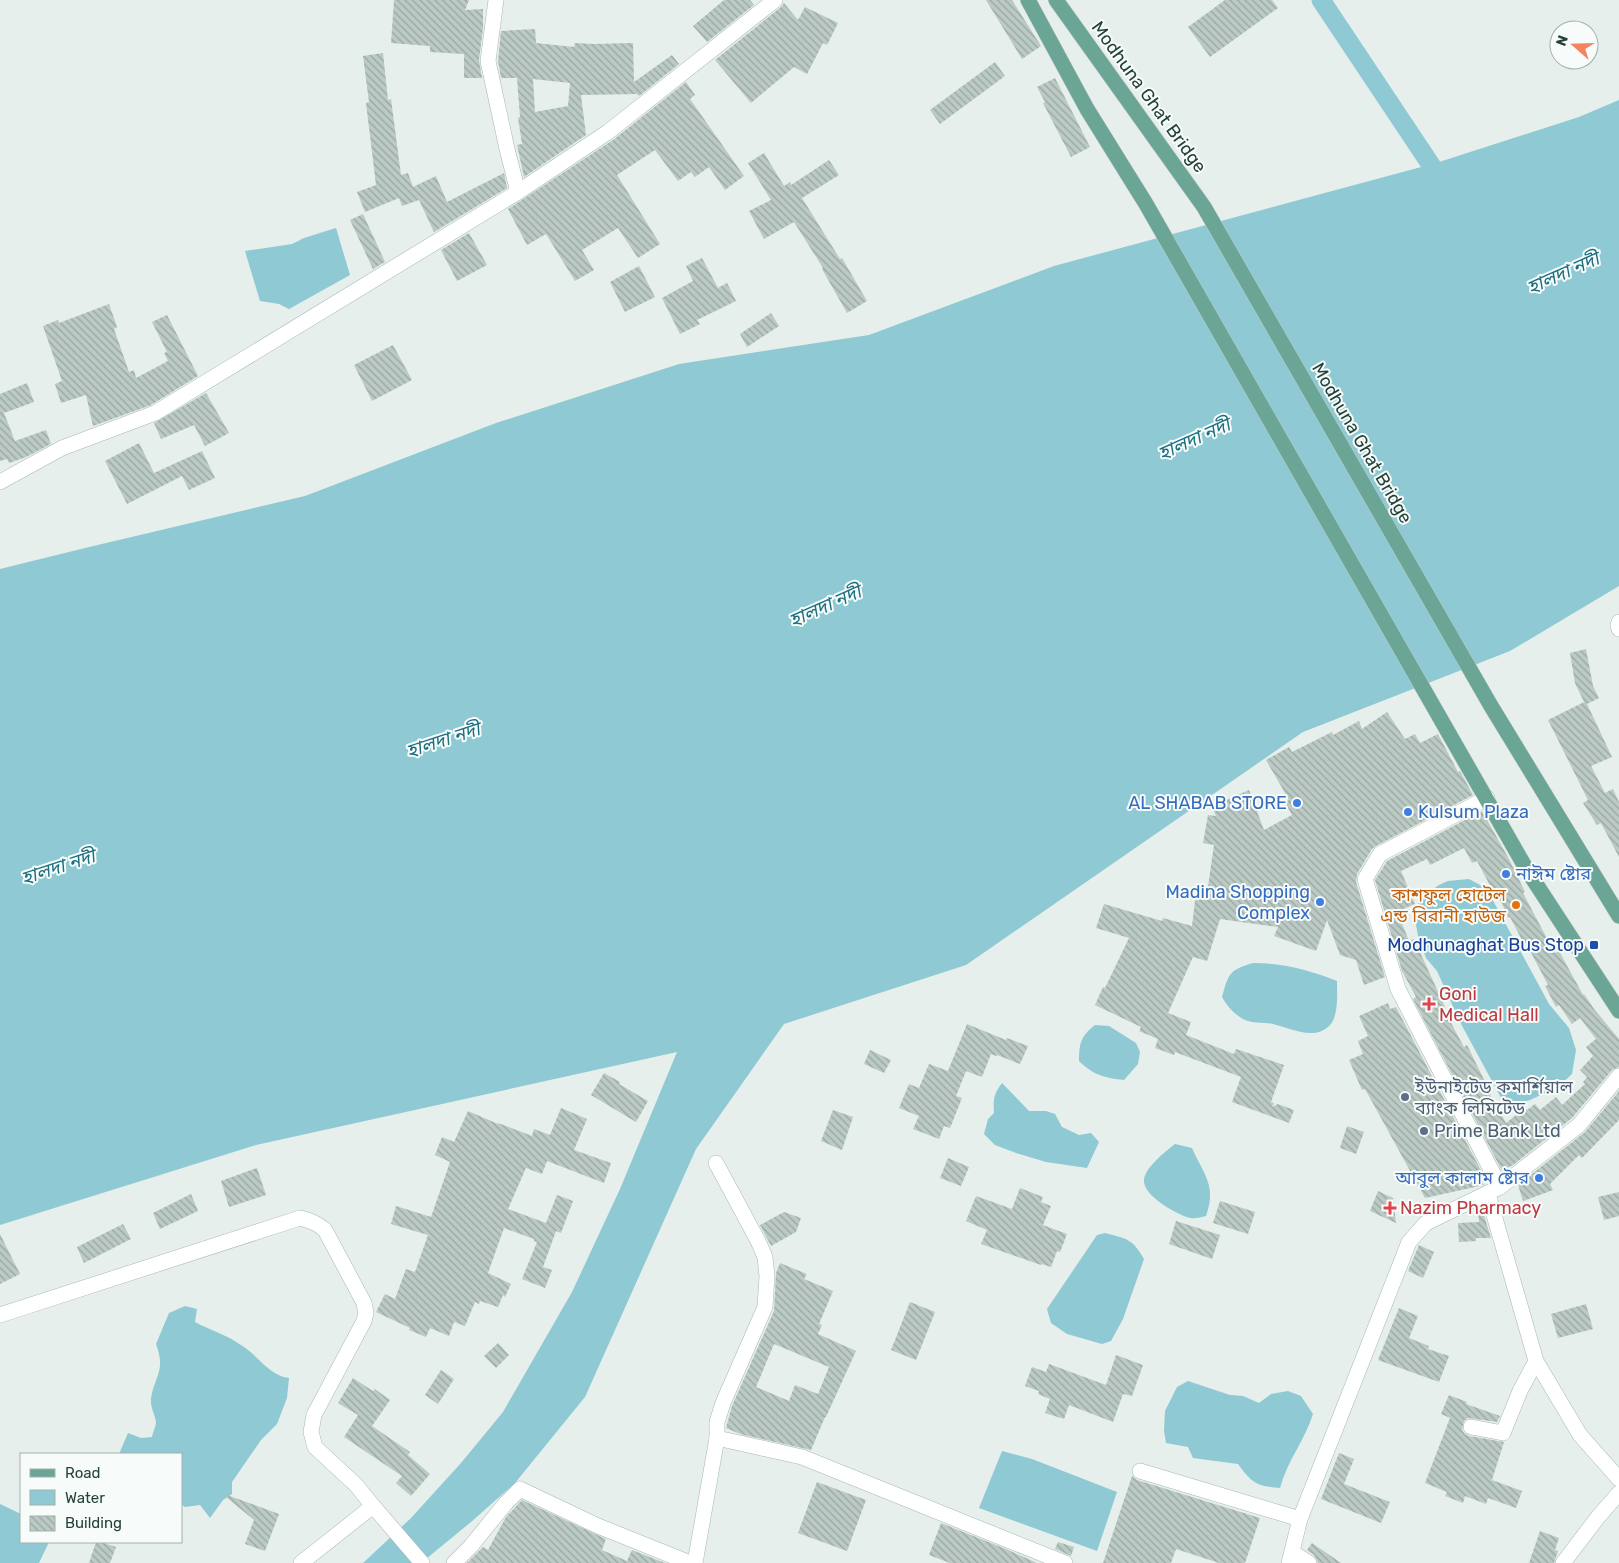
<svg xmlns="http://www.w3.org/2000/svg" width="1619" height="1563" font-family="Rubik,'Noto Sans Bengali',sans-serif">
	<defs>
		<pattern id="building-back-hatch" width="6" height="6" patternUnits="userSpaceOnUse" patternTransform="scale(1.25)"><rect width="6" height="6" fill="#bbcac4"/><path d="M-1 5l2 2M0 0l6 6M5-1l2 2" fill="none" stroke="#98a6a0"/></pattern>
	</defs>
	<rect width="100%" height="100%" fill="#e6efeb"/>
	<g fill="#8ec9d4">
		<polygon points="1619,100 1619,586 1510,651 1303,732 966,965 784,1024 696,1149 585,1397 515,1483 471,1522 421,1563 363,1563 411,1518 461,1463 503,1412 572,1292 620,1189 677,1052 256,1145 0,1225 0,569 85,548 305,496 496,423 679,364 869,335 1054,266 1436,163 1579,117"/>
		<polygon points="336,228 350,275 289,309 279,304 260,301 245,251 292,244 304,238"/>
		<polygon points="1469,879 1480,885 1490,895 1549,1004 1569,1028 1576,1050 1572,1074 1558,1087 1530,1100 1506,1107 1460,1022 1437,971 1426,958 1418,936 1414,913 1421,897 1439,885 1448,881"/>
		<path d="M1253 963C1282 963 1309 970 1337 981 1337 992 1339 1017 1329 1026 1314 1041 1290 1028 1273 1024 1263 1022 1252 1024 1243 1019 1233 1013 1227 1006 1222 997 1229 973 1229 970 1253 963Z"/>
		<path d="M1095 1025 1109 1026 1136 1043 1140 1052 1138 1064 1124 1080C1105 1078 1093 1075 1079 1061 1079 1043 1081 1036 1095 1025Z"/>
		<path d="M1002 1083 1029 1111H1046L1055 1114 1062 1127 1079 1135 1091 1133 1099 1142 1087 1168 1046 1162 1016 1153 995 1145 984 1134 988 1119 994 1113C993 1100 994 1093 1002 1083Z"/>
		<path d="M1175 1144 1192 1148C1204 1175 1217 1186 1206 1216 1201 1217 1195 1219 1191 1218 1178 1216 1143 1195 1144 1181 1144 1168 1165 1152 1175 1144Z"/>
		<path d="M1105 1233C1127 1239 1132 1238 1144 1259L1123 1319 1111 1341 1102 1344 1067 1334 1051 1323 1047 1309 1097 1235Z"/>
		<path d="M185 1306 197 1309 195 1322C210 1330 227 1335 241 1345 259 1356 268 1375 289 1378L287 1398 277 1424 261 1440 232 1482V1494L223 1500 210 1518 200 1505 185 1507 181 1504V1454H119L128 1433 141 1438 152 1437C153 1432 156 1426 156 1422 155 1414 150 1407 151 1398 155 1375 166 1371 156 1344L169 1313Z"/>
		<path d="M1188 1381 1230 1395 1243 1396 1259 1403 1271 1394 1288 1391 1301 1396 1313 1414C1305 1440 1287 1461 1280 1488 1256 1486 1252 1483 1238 1464L1193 1458 1188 1447 1166 1443 1164 1431 1165 1411 1177 1387Z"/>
		<polygon points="1002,1451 1032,1459 1117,1492 1097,1551 979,1508"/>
		<polygon points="0,1504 21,1514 21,1542 49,1542 39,1563 0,1563"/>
	</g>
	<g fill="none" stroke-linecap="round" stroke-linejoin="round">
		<polyline stroke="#8ec9d4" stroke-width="19" points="1321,0 1445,186"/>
	</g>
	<g fill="url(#building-back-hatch)" fill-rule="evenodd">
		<polygon points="394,0 469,0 465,10 483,9 483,28 479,60 482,78 464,78 464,54 430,52 430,46 391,43"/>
		<polygon points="724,0 750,0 754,5 707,42 693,26"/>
		<polygon points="986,0 1012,0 1041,46 1022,59"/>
		<polygon points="1225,0 1272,0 1278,8 1210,57 1188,27"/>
		<polygon points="784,3 798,20 805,7 838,23 827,45 823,43 807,74 794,67 751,103 715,60 781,7"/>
		<path d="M535 29 536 43 574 47 575 43 593 44 633 43 634 82 672 55 679 64 639 96 637 94 581 95 586 135 524 177 517 145 522 144 518 118 520 117 517 78H501L498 61 501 31ZM533 79 570 83 568 106 535 112Z"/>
		<polygon points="383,53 388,100 391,99 401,175 408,173 413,187 436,176 447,202 504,173 507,188 434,232 419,200 402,206 399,198 365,212 357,192 376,185 366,103 369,102 363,56"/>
		<polygon points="995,62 1005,76 940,124 930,110"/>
		<polygon points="1055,78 1090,147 1071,157 1043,103 1045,102 1037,87"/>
		<polygon points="686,82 695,95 690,99 744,176 725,190 709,167 695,177 691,172 678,181 655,150 617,175 660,244 638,258 618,228 582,250 594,270 575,281 546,234 527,245 508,209 613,140"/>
		<polygon points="764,153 784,186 790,182 791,185 829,160 839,175 802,198 840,259 842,258 867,301 847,313 822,269 823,268 794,222 764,239 749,211 771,200 748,163"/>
		<polygon points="363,214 385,262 373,269 350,220"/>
		<polygon points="469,233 487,265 457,281 441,250"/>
		<polygon points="702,258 718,288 727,283 736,301 697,320 700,324 680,334 662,298 693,281 686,266"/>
		<polygon points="639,266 655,297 625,312 610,282"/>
		<polygon points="109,304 117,327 114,329 129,372 134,370 136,378 168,361 164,353 167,352 152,322 167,315 198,376 151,405 93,426 86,395 61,403 55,384 62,381 43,326 58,320 59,323"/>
		<polygon points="771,313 779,326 747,347 740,334"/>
		<polygon points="393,345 412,380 372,401 354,365"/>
		<polygon points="27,383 34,402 4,413 15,441 46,430 51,444 26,457 9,463 7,459 0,461 0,394"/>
		<polygon points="206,393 229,433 205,446 194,425 161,439 154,423"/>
		<polygon points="139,443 154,473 202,451 215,478 189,490 182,476 127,504 105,461"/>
		<polygon points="1586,649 1593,686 1599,698 1587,704 1612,757 1591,766 1605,793 1613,789 1619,802 1619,857 1601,823 1597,825 1583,803 1588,800 1548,720 1584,702 1575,683 1570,653"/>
		<polygon points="1387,712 1405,739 1415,734 1420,743 1438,734 1458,772 1460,771 1473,795 1376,846 1372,849 1357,874 1356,882 1385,977 1364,985 1356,960 1340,955 1327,920 1316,951 1274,936 1278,927 1220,919 1207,961 1193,957 1168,1013 1191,1022 1186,1035 1234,1054 1236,1049 1284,1065 1271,1102 1274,1103 1272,1107 1278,1104 1294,1110 1289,1123 1232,1102 1241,1077 1175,1052 1174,1055 1155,1048 1158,1039 1139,1031 1141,1027 1095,1005 1103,987 1105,988 1129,938 1096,928 1104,904 1162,921 1163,918 1192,926 1196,893 1207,894 1214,845 1203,843 1208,815 1216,816 1212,806 1249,790 1264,830 1292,815 1285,802 1289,800 1266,760 1289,747 1292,752 1332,732 1333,735 1359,721 1362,729"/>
		<path d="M1482 811 1509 859 1525 892 1523 893 1551 946 1555 953 1559 951 1583 995 1584 994 1594 1009 1619 1039V1067L1612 1070 1572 1118 1513 1165 1502 1171 1413 999 1416 997 1402 971 1375 880 1387 861ZM1464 848 1472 863 1477 861 1493 891 1495 890 1509 918 1510 917 1524 944 1526 943 1548 985 1545 986 1556 1007 1559 1005 1572 1024 1580 1018 1596 1039 1586 1047 1593 1056 1580 1070 1587 1077 1583 1082 1585 1084 1562 1105 1556 1097 1540 1110 1535 1104 1527 1110 1525 1108 1506 1123 1490 1095 1491 1094 1467 1045 1464 1047 1443 1008 1445 1007 1414 939 1409 941 1399 916 1405 914 1403 909 1415 904 1401 871 1427 859 1430 865Z"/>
		<polygon points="1388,1003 1390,1009 1396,1007 1486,1180 1482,1182 1484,1185 1425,1198 1365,1089 1362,1090 1349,1060 1363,1054 1358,1041 1368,1036 1359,1016"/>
		<polygon points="967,1024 1006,1040 1007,1038 1028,1046 1020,1064 997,1055 996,1056 991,1054 982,1077 966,1071 956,1096 962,1098 950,1128 944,1126 939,1139 913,1129 919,1116 899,1108 909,1084 919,1088 929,1064 948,1071"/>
		<polygon points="870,1050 891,1060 884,1073 864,1064"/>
		<polygon points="604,1073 620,1082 619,1084 648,1101 636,1122 591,1095"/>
		<polygon points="1619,1091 1619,1120 1582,1158 1579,1155 1550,1184 1553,1190 1523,1201 1518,1185 1585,1132"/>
		<polygon points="561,1108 587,1119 574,1150 611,1163 604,1183 547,1161 542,1174 526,1168 508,1209 546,1223 557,1195 573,1201 561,1233 556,1231 543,1267 552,1270 545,1288 522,1279 537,1242 534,1241 534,1239 504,1228 488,1273 511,1284 505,1297 503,1295 498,1307 480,1301 479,1304 475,1302 465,1326 454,1322 449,1336 430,1328 426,1337 409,1330 410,1328 376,1312 385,1294 395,1299 406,1269 415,1272 428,1235 391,1224 396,1206 431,1217 450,1162 435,1155 442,1137 454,1142 468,1111 498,1124 498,1123 532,1136 534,1129 550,1135"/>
		<polygon points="833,1110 853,1117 842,1150 821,1141"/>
		<polygon points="1347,1126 1364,1132 1356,1154 1340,1148"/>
		<polygon points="948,1158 969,1167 961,1186 940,1178"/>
		<polygon points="257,1168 266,1195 229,1207 221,1181"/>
		<polygon points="1020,1188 1043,1197 1041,1202 1051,1206 1043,1225 1067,1234 1060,1252 1057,1251 1051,1267 1042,1264 1041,1265 981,1244 987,1230 966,1221 976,1196 1012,1209"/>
		<polygon points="1378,1191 1393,1198 1396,1223 1370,1211"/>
		<polygon points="1619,1192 1619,1216 1604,1220 1598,1197"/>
		<polygon points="191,1194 198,1211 160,1229 153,1213"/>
		<polygon points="1220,1201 1255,1212 1248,1234 1213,1223"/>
		<polygon points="784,1212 801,1218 796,1232 771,1246 760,1225"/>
		<polygon points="1478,1212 1483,1212 1491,1238 1476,1238 1476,1241 1459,1242 1458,1223 1479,1222"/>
		<polygon points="1176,1221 1220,1235 1212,1259 1169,1244"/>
		<polygon points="123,1224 131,1239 84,1263 77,1247"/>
		<polygon points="0,1234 20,1274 0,1284"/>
		<polygon points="1419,1245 1434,1252 1423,1278 1408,1271"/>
		<path d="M780 1263 807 1274 804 1279 833 1291 819 1324 822 1325 818 1334 856 1351 826 1417H825L811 1450 740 1434 726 1428 732 1406 774 1311 776 1273ZM774 1344 829 1367 818 1394 795 1385 789 1401 756 1387Z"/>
		<polygon points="910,1302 935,1312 916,1360 891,1350"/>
		<polygon points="1586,1304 1593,1329 1558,1338 1551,1314"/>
		<polygon points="1399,1308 1418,1316 1409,1338 1429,1346 1428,1349 1449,1356 1439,1382 1378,1360"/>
		<polygon points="498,1343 509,1355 496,1368 484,1356"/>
		<polygon points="1116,1355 1143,1365 1132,1396 1123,1394 1113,1422 1069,1405 1064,1419 1045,1413 1050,1399 1038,1394 1039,1391 1025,1386 1032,1367 1046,1372 1049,1364 1106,1385"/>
		<polygon points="441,1370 454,1379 438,1404 425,1395"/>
		<polygon points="353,1378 373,1391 375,1389 390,1400 372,1426 410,1452 408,1455 430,1474 411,1496 396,1483 402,1476 344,1437 358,1415 338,1403"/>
		<polygon points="1449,1395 1467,1402 1466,1404 1500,1416 1497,1422 1468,1418 1464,1421 1462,1430 1465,1434 1469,1436 1504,1442 1492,1480 1522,1491 1516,1508 1488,1498 1486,1504 1465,1496 1463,1503 1445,1496 1447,1492 1425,1483 1450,1418 1441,1414"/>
		<polygon points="1339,1453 1354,1459 1344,1484 1390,1502 1381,1523 1321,1499"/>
		<polygon points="1132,1476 1137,1480 1260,1518 1245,1563 1219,1563 1176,1549 1171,1563 1103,1563"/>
		<polygon points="817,1482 866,1500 847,1551 798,1533"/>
		<polygon points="227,1495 279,1514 265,1551 245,1544 254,1520 226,1497"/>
		<polygon points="522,1500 606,1539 602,1550 627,1561 632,1550 665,1563 467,1563 483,1547 488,1550 506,1517"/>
		<polygon points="941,1523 1006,1549 1037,1563 950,1563 929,1555"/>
		<polygon points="1540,1531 1559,1538 1555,1550 1558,1551 1554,1563 1529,1563"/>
		<polygon points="96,1542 101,1542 116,1547 110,1563 89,1563"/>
		<polygon points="1058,1542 1074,1547 1071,1556 1055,1549"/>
		<polygon points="1312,1543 1341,1563 1318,1563 1314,1555 1307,1550"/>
	</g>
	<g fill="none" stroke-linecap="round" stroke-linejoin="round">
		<g stroke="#a8b8b2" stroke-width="16">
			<g id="minor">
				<polyline points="496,0 488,61 507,149 518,192"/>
				<polyline points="0,482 62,448 155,413 518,192 608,132 775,0"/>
				<polyline points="1619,622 1618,625 1619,629"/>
				<polyline points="1487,798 1380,854 1365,879 1398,989 1500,1187"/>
				<polyline points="716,1163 758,1241 765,1257 767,1276 765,1307 723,1403 717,1422 717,1438"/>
				<polyline points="1488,1194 1536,1361 1580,1435 1619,1479"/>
				<path d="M0 1315 300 1218C311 1221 317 1223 325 1230L364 1303 366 1313 364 1321 314 1415 311 1432 315 1447 356 1485 373 1506"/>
				<polyline points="1471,1427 1503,1433 1520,1391 1536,1361"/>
				<polyline points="1140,1471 1300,1519"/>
				<polyline points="1292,1552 1309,1563"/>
				<polyline points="301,1563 373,1506 422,1563"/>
				<polyline points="454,1563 471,1546 505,1504 520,1489 598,1526 690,1563"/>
				<polyline points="695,1563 717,1438 802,1457 1065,1563"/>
				<polyline points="1289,1563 1300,1519 1409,1242 1426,1223 1500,1187 1579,1125 1619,1076"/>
				<polyline points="1563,1563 1598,1517 1619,1493"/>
			</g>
		</g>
		<g stroke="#c2cac8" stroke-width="16">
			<g id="major">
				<polyline points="1028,0 1087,109 1146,204 1527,870 1619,1011"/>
				<polyline points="1056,0 1204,207 1491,706 1619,916"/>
			</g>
		</g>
		<use href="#minor" stroke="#fff" stroke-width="15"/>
		<use href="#major" stroke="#6aa596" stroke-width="15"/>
	</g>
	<g fill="#3f7fe0" stroke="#f7fbf9" stroke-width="2">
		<circle cx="1297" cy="803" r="5"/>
		<circle cx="1408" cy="812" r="5"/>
		<circle cx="1506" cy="874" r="5"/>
		<circle cx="1320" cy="902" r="5"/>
		<circle cx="1539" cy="1178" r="5"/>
	</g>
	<circle fill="#e8710a" stroke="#f7fbf9" stroke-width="2" cx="1516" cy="905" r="5"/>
	<rect fill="#1a4fb4" stroke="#f7fbf9" stroke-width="2" x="1589" y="940" width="10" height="10" rx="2.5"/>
	<g fill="#e0444e" stroke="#f7fbf9" stroke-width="2">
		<path d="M1426.5 996.5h5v5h5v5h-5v5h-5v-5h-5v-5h5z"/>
		<path d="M1387.5 1200.5h5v5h5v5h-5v5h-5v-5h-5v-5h5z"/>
	</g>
	<g fill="#5c6f8a" stroke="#f7fbf9" stroke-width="2">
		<circle cx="1405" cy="1097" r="5"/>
		<circle cx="1424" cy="1131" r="5"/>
	</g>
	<g text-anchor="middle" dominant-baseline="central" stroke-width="4" stroke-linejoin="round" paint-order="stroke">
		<g font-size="18" fill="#24423a" stroke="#f7fbf9">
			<text transform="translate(1149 97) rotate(54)">Modhuna Ghat Bridge</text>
			<text transform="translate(1362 443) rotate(60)">Modhuna Ghat Bridge</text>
		</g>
		<g font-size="18" fill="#366cbe" stroke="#f7fbf9" text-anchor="end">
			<text x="1287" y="803">AL SHABAB STORE</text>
			<text x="1418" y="812" text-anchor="start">Kulsum Plaza</text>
			<text x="1516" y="874" text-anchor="start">নাঈম ষ্টোর</text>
			<text x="1310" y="892">Madina Shopping<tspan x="1310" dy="21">Complex</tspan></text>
			<text x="1529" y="1178">আবুল কালাম ষ্টোর</text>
		</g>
		<g font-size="18" fill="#c56008" stroke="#f7fbf9" text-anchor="end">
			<text x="1506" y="895">কাশফুল হোটেল<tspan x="1506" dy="21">এন্ড বিরানী হাউজ</tspan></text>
		</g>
		<g font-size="18" fill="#164399" stroke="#f7fbf9" text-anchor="end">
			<text x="1584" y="945">Modhunaghat Bus Stop</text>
		</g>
		<g font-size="18" fill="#be3a42" stroke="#f7fbf9" text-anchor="start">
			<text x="1439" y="994">Goni<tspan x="1439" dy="21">Medical Hall</tspan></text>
			<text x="1400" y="1208">Nazim Pharmacy</text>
		</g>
		<g font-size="18" fill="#4e5e75" stroke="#f7fbf9" text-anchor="start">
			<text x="1415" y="1087">ইউনাইটেড কমার্শিয়াল<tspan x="1415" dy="21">ব্যাংক লিমিটেড</tspan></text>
			<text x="1434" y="1131">Prime Bank Ltd</text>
		</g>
		<g font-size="19" font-style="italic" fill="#1c6f80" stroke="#f7fbf9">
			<text transform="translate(1563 273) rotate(-24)">হালদা নদী</text>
			<text transform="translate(1194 439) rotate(-24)">হালদা নদী</text>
			<text transform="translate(825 606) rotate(-24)">হালদা নদী</text>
			<text transform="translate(443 740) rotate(-18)">হালদা নদী</text>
			<text transform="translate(58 867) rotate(-18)">হালদা নদী</text>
		</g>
	</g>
	<rect x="20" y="1453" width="162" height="90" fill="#f7fbf9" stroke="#a3b1ad"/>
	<rect x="30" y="1469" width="25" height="8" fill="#6aa596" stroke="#a3b1ad"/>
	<text x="65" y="1478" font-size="15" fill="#24423a">Road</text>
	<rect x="30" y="1490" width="25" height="15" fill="#8ec9d4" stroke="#a3b1ad"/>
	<text x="65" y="1503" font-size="15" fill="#24423a">Water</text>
	<rect x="30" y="1516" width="25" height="15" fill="url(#building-back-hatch)" stroke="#a3b1ad"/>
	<text x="65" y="1528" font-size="15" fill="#24423a">Building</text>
	<g transform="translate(1574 45) rotate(290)"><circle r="24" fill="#f7fbf9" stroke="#a3b1ad"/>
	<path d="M0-4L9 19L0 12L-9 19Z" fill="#f4845f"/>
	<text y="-8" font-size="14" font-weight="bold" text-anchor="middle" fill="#24423a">N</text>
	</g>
</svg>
